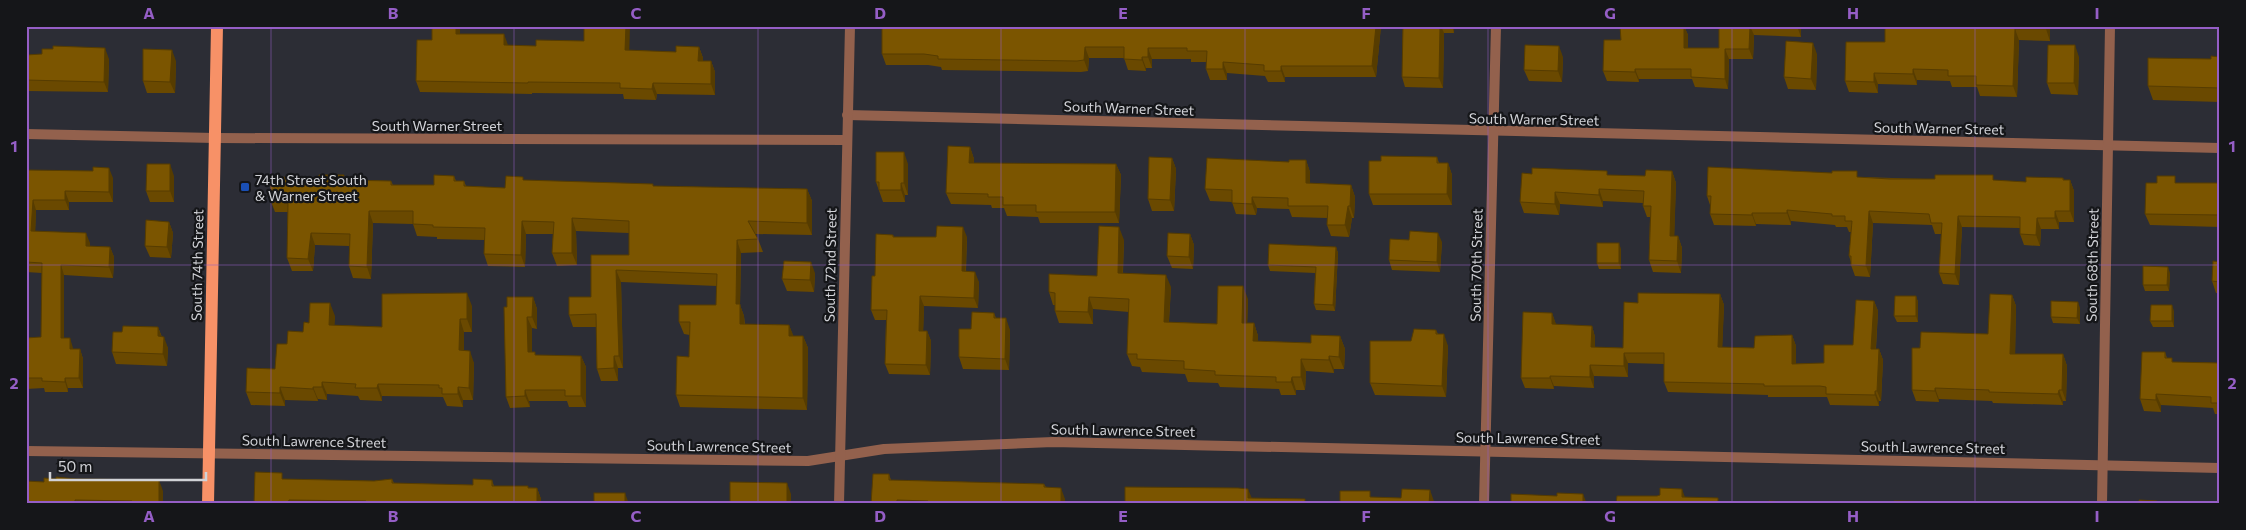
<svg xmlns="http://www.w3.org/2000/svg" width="2246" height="530" font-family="Commissioner,sans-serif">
	<rect width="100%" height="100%" fill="#2c2d35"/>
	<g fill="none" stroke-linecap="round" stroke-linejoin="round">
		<g stroke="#93614d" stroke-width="10">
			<polyline points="847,115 2220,148"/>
			<polyline points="26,134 215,138 847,140"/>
			<polyline points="26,451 808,461 884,449 1053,442 2220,468"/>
			<polyline points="839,504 850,26"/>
			<polyline points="1484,504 1496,26"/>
			<polyline points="2102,504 2110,26"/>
		</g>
		<polyline stroke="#f79167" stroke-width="12" points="208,504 217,26"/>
	</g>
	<g fill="#6a4900">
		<polygon points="103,26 135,26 135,29 104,28"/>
		<polygon points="432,26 460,26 460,34 508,45 676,52 699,47 703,58 703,61 711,61 715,72 715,95 657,94 656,100 624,99 623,94 532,93 532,94 420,92 416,81 432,40"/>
		<polygon points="1033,26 1033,27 1062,28 1062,26 1082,26 1083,28 1135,28 1381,26 1376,77 1285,77 1285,82 1268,82 1265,76 1227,73 1227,80 1210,80 1206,69 1206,62 1191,62 1191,59 1152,59 1152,68 1146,68 1146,71 1128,70 1124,58 1089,58 1088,71 1081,72 942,70 941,67 928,65 886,65 882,54"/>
		<polygon points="1403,26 1454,26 1454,33 1444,33 1443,88 1405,87 1402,77"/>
		<polygon points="1620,26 1684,26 1688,35 1688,48 1719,48 1725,26 1801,26 1801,37 1754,35 1753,59 1729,59 1728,89 1695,87 1692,79 1639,79 1639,82 1607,81 1603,71 1621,40"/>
		<polygon points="2050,26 2050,41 2019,40 2017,97 1980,96 1977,87 1952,87 1950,81 1917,80 1917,85 1878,84 1878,93 1849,92 1845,81 1949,27"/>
		<polygon points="1817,54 1816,90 1788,89 1784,77"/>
		<polygon points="26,55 109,59 108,92 26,91"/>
		<polygon points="1563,57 1562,82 1529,81 1524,70"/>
		<polygon points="2079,57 2078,95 2051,94 2047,83"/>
		<polygon points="2220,57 2220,102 2153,100 2148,86 2211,59"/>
		<polygon points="176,61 175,93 147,93 143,81"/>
		<polygon points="970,147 974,159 974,163 1116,164 1121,175 1119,223 1040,223 1038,217 1007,216 1004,208 992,208 991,205 951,204 946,193"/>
		<polygon points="1437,157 1439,163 1448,163 1452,175 1452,205 1373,205 1369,194 1381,161"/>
		<polygon points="1172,158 1176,169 1174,211 1152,211 1148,199"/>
		<polygon points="1306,160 1310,172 1310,183 1351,185 1355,197 1354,218 1352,218 1349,237 1331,236 1327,225 1327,218 1292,217 1289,209 1257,208 1256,215 1236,214 1232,202 1210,201 1205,189 1289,162"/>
		<polygon points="908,164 908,195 905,195 905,202 883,202 876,182"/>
		<polygon points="26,170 113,178 113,202 69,202 69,210 36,210 35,231 90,243 90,246 110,247 114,257 113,278 64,275 64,338 73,349 80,349 83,359 83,388 68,388 68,392 45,392 44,388 26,389 26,338 41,337 42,273 26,272"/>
		<polygon points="1672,171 1676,183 1674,236 1678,236 1682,248 1681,273 1653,272 1649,260 1650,217 1647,217 1643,206 1643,203 1603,201 1603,207 1560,204 1559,215 1524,213 1520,202 1609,175 1645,176"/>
		<polygon points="174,176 174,202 150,202 146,191"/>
		<polygon points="454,176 456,181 464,181 466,186 505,188 524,180 654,186 807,189 812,201 812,235 755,234 758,239 763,252 741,253 740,305 744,316 745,324 789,325 793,336 803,336 808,348 807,410 680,407 676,395 689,357 690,335 684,334 679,322 716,305 717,286 621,282 623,368 618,368 618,381 601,381 597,369 596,327 573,327 569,315 591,297 629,255 629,233 576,231 577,265 557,266 552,253 553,234 526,234 525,267 488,266 484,254 484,240 437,239 437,237 417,236 413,224 373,223 371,279 353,278 349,266 349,246 315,245 313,271 292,271 287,258 288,212 275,212 270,199 345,180 391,181 393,185 434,185"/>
		<polygon points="1860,177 2026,182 2063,178 2064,180 2070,180 2074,191 2074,222 2059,222 2059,229 2041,229 2040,246 2024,245 2020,234 2020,228 1962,227 1959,285 1943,284 1939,273 1941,234 1935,234 1932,225 1873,223 1870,277 1855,276 1851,265 1851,262 1849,256 1851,232 1849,232 1847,227 1836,227 1835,225 1791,221 1791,225 1756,224 1756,226 1714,225 1710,214 1710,205 1707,196"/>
		<polygon points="2177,183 2220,183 2220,227 2150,225 2145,214"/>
		<polygon points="169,222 173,233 171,258 150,257 145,246"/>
		<polygon points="1190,234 1194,245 1193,269 1172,268 1167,256"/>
		<polygon points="893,235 894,237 967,237 966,271 979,282 978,308 924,306 923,331 927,331 931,341 930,375 889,374 885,364 886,320 875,320 871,310"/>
		<polygon points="1124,240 1123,273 1171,287 1169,322 1217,324 1248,299 1247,323 1254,323 1258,336 1258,341 1311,343 1340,336 1345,349 1344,369 1334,369 1334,373 1306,371 1305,390 1296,390 1296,395 1281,395 1279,389 1220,387 1218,383 1188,382 1185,374 1142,372 1140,367 1132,366 1127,354 1129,312 1093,309 1093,324 1059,323 1055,311 1055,305 1053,305 1049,292 1097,276"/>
		<polygon points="1442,242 1440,272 1392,270 1389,260"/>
		<polygon points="1336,247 1338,253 1335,311 1316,310 1314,304 1315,273 1270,271 1268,265"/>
		<polygon points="1621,249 1621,269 1599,269 1597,263"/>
		<polygon points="2220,262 2220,324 2219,321 2220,293 2216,293 2212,281"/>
		<polygon points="815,273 814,292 787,291 782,279"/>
		<polygon points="2170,273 2169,291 2145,291 2143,285"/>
		<polygon points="1720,294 1724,305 1722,347 1754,348 1792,335 1796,346 1796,364 1824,363 1853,345 1874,301 1878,311 1876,349 1879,349 1883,360 1881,401 1879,401 1879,406 1830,405 1827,397 1768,397 1768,395 1668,392 1664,382 1664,364 1628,363 1628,377 1594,376 1594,388 1554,386 1554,389 1525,388 1521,378 1552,313 1556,325 1592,326 1595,337 1595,347 1623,348 1638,303"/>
		<polygon points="2012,295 2016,306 2015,354 2063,354 2067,366 2066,401 2063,401 2063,405 1993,403 1992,401 1939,399 1939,402 1916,401 1912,390 1920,348 1988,334"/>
		<polygon points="1916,296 1918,302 1918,322 1897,322 1894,316"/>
		<polygon points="533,297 537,309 537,329 532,328 532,352 536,355 581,356 586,367 586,407 569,407 567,401 529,401 530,407 510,408 506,397 507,307"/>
		<polygon points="472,306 472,332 464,332 464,350 474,363 473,400 463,400 463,407 447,406 443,397 382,396 382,401 360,400 358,396 327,394 327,400 318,399 318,401 285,400 285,406 251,405 246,392 275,369 287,344 303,332 309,323 335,316 334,325 382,327"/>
		<polygon points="2080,308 2080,324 2053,323 2051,317"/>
		<polygon points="2174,311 2174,327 2153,327 2150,321"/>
		<polygon points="994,313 996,318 1010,330 1009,370 963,369 959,357 971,329"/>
		<polygon points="158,327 162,337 168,348 167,366 116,364 112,352 122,332"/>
		<polygon points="1436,330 1438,334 1448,346 1446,397 1375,395 1370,383 1411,341"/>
		<polygon points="2165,352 2167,358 2173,362 2220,363 2220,414 2215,414 2213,408 2161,405 2161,412 2144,411 2140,399"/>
		<polygon points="889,474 891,480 1044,484 1046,487 1065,499 1065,504 871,504"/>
		<polygon points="285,479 374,481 392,479 394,483 473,485 492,480 494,486 537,488 541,499 541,504 254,504"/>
		<polygon points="163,491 163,504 26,504"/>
	</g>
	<g fill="#563c00">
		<polygon points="456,26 460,26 460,45 456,34"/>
		<polygon points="626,26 630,26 629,61 625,50"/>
		<polygon points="1376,26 1381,26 1376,77 1372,66"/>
		<polygon points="1440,26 1441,26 1444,33 1443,88 1439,78"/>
		<polygon points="1452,26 1454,26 1454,33"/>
		<polygon points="1684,26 1688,35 1688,58 1684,48"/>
		<polygon points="1750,26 1754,35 1753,59 1749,49"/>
		<polygon points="1797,26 1801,26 1801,37"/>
		<polygon points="2046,26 2050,26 2050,41 2046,29"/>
		<polygon points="2015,29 2019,40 2017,97 2013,86"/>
		<polygon points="504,34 508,45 504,45"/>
		<polygon points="1813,43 1817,54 1816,90 1811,79"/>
		<polygon points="2075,45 2079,57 2078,95 2074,83"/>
		<polygon points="1559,46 1563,57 1562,82 1558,71"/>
		<polygon points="699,47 703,58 702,72 698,61"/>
		<polygon points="1085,47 1089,58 1088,71 1084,60"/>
		<polygon points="105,48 109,59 108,92 104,82"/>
		<polygon points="1148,48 1152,59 1152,68 1148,57"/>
		<polygon points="1725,49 1729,59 1728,89 1725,79"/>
		<polygon points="172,50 176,61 175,93 170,82"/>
		<polygon points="1142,57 1146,68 1146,71 1142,60"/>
		<polygon points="711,61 715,72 715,95 711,84"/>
		<polygon points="1223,62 1227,73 1227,80 1223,69"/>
		<polygon points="1281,66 1285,77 1285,82 1281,71"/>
		<polygon points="1635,69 1639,79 1639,82 1635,72"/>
		<polygon points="1913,69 1917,80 1917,85 1913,74"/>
		<polygon points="1874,73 1878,84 1878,93 1874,82"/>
		<polygon points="653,83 657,94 656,100 652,89"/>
		<polygon points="970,147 974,159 973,175 969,163"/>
		<polygon points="904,152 908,164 908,195 904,183"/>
		<polygon points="1172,158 1176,169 1174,211 1170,200"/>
		<polygon points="1306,160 1310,172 1310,195 1306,183"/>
		<polygon points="1448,163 1452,175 1452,205 1447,194"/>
		<polygon points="170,164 174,176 174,202 170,191"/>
		<polygon points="1116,164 1121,175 1119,223 1115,212"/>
		<polygon points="109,168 113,178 113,202 109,192"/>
		<polygon points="1672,171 1676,183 1674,248 1670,236"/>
		<polygon points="2070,180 2074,191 2074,222 2070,211"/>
		<polygon points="901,183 905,195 905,202 901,190"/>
		<polygon points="1351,185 1355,197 1354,218 1350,206"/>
		<polygon points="807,189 812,201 812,235 807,223"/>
		<polygon points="1599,189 1603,201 1603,207 1599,195"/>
		<polygon points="65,191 69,202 69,210 65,200"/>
		<polygon points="1555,192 1560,204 1559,215 1555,204"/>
		<polygon points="1252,197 1257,208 1256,215 1252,204"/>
		<polygon points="33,200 36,210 35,241 31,231"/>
		<polygon points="1348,206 1352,218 1349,237 1345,225"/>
		<polygon points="1787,210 1791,221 1791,225 1787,213"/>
		<polygon points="369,211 373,223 371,279 367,267"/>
		<polygon points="1869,211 1873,223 1870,277 1866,266"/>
		<polygon points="2055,211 2059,222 2059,229 2055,218"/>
		<polygon points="1752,213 1756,224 1756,226 1752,215"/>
		<polygon points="1958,216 1962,227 1959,285 1955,274"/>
		<polygon points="572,218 576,231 577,265 572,253"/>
		<polygon points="2037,218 2041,229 2040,246 2036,235"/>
		<polygon points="522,221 526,234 525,267 521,255"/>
		<polygon points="169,222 173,233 171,258 167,247"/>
		<polygon points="963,227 967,237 965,281 962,271"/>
		<polygon points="1119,227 1124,240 1122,285 1118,273"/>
		<polygon points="86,233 90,243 90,256 86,246"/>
		<polygon points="311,233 315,245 313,271 308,259"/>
		<polygon points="1438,233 1442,242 1440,272 1437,262"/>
		<polygon points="1190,234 1194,245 1193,269 1189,257"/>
		<polygon points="1678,236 1682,248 1681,273 1677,261"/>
		<polygon points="737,240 741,253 740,305 744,316 745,336 740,324 736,304"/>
		<polygon points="1619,243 1621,249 1621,269 1619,263"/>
		<polygon points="110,247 114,257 113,278 109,267"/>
		<polygon points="1336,247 1338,253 1335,311 1333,305"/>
		<polygon points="811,262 815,273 814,292 810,280"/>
		<polygon points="61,265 64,275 64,348 61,338"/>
		<polygon points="2168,267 2170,273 2169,291 2167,285"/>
		<polygon points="616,270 621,282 623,368 619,356"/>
		<polygon points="975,272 979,282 978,308 974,298"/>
		<polygon points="1166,275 1171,287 1168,334 1164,322"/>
		<polygon points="1243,286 1248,299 1247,335 1242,323"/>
		<polygon points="467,293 472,306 472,332 467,319"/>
		<polygon points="1720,294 1724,305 1722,358 1718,347"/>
		<polygon points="2012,295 2016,306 2015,365 2010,354"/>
		<polygon points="920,296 924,306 923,341 919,331"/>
		<polygon points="1916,296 1918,302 1918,322 1916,316"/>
		<polygon points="533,297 537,309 537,329 532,317"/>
		<polygon points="1089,297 1093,309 1093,324 1088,312"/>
		<polygon points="1874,301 1878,311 1875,360 1871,349"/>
		<polygon points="2078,302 2080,308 2080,324 2077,318"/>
		<polygon points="330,303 335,316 334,337 329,325"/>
		<polygon points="2172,305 2174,311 2174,327 2172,321"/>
		<polygon points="1552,313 1556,324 1556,335 1552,324"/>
		<polygon points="527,317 532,328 532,363 528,352"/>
		<polygon points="1006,318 1010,330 1009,370 1005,359"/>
		<polygon points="460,319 464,332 464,363 459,350"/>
		<polygon points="1254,323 1258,336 1258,353 1253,341"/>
		<polygon points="789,325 794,337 789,336"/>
		<polygon points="1592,326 1595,337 1595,358 1591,347"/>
		<polygon points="158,327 162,338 158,336"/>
		<polygon points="927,331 931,341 930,375 926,365"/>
		<polygon points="1444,334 1448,346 1446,397 1442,386"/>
		<polygon points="1792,335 1796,346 1796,375 1792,364"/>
		<polygon points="803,336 808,348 807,410 803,398"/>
		<polygon points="1340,336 1345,349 1344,369 1339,357"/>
		<polygon points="164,337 168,348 167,366 163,354"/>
		<polygon points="70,338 73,348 73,359 70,349"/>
		<polygon points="80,349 83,359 83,388 79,378"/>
		<polygon points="1879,349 1883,360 1881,401 1877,391"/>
		<polygon points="470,351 474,363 473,400 469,388"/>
		<polygon points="1624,353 1628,363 1628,377 1624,366"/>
		<polygon points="2063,354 2067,366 2066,401 2062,390"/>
		<polygon points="581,356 586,367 586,407 581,396"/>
		<polygon points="614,356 618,368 618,381 614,368"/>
		<polygon points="1329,356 1334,369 1334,373 1329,360"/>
		<polygon points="1301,359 1306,371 1305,390 1301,377"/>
		<polygon points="1590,365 1594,376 1594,388 1590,377"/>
		<polygon points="1550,376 1554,386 1554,389 1550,378"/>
		<polygon points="1292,377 1296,390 1296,395 1291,382"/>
		<polygon points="65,378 68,388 68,392 65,382"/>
		<polygon points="322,382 327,394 327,400 322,387"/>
		<polygon points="378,384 382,396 382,401 377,388"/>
		<polygon points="280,387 285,400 285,406 280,393"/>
		<polygon points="313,387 318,399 318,401 313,389"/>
		<polygon points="458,387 463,400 463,407 458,394"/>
		<polygon points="1935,388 1939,399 1939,402 1935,391"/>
		<polygon points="525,390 529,401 530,407 525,396"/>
		<polygon points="2059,390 2063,401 2063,405 2058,394"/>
		<polygon points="1875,391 1879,401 1879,406 1875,395"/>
		<polygon points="2156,394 2161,405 2161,412 2156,400"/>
		<polygon points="159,480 163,491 163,504 159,504"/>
		<polygon points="787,483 791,494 791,504 787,504"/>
		<polygon points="537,488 541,499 541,504 537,504"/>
		<polygon points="1061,488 1065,499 1065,504 1061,504"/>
		<polygon points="1248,489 1253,501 1248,498"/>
		<polygon points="1682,489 1686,500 1682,497"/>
		<polygon points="1430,490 1435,504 1429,504"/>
		<polygon points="625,493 629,504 625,504"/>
		<polygon points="1583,494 1587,504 1583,504"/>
	</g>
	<g fill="#7b5500" stroke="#563c00">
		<polygon points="432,26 456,26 456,34 504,34 504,45 536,46 536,40 584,41 584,26 626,26 625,50 676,52 676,46 699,47 698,61 711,61 711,84 653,83 652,89 620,88 620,83 528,82 528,83 416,81 417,40 432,40"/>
		<polygon points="882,26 1031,26 1031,27 1062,28 1062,26 1080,26 1080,28 1135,28 1135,26 1335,26 1346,27 1346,26 1376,26 1372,66 1281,66 1281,71 1264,71 1264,65 1223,62 1223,69 1206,69 1207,51 1187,51 1187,48 1148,48 1148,57 1142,57 1142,60 1124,59 1124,47 1085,47 1084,60 1077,61 938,59 938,56 924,54 882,54"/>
		<polygon points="1403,26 1440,26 1439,78 1402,77"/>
		<polygon points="1620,26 1684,26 1684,48 1719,48 1719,26 1750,26 1749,49 1725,49 1725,79 1691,77 1691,69 1635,69 1635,72 1603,71 1604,40 1621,40"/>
		<polygon points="1885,26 1949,27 1949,26 2046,26 2046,29 2015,29 2013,86 1976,85 1976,76 1948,76 1948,70 1913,69 1913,74 1874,73 1874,82 1845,81 1846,42 1885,42"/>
		<polygon points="1786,41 1813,43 1811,79 1784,77"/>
		<polygon points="1525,45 1559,46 1558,71 1524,70"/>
		<polygon points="2048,45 2075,45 2074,83 2047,83"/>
		<polygon points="53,46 105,48 104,82 26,80 26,55 42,54 42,49 53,49"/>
		<polygon points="143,49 172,50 170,82 143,81"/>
		<polygon points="2211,56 2220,57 2220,88 2148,86 2148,58 2211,59"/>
		<polygon points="948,146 970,147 969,163 1116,164 1115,212 1036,212 1036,205 1003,205 1003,197 988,197 988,194 946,193"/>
		<polygon points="876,152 904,152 904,183 901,183 901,190 879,190 879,182 876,182"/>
		<polygon points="1381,156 1437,157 1437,163 1448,163 1447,194 1369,194 1369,161 1381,161"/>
		<polygon points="1149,157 1172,158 1170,200 1148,199"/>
		<polygon points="1207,158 1289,162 1289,160 1306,160 1306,183 1351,185 1350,206 1348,206 1345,225 1327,225 1328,206 1288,206 1288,198 1252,197 1252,204 1232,203 1232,190 1205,189"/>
		<polygon points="147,164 170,164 170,191 146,191"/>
		<polygon points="93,167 109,168 109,192 65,191 65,200 33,200 31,231 86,233 86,246 110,247 109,267 61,265 61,338 70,338 70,349 80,349 79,378 65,378 65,382 42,381 42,378 26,378 26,338 41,337 42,263 26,262 26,170 93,171"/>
		<polygon points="1708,167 1832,173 1832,171 1857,171 1857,177 1890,179 1935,179 1935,175 1993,175 1993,180 2026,182 2026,177 2063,178 2063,180 2070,180 2070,211 2055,211 2055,218 2037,218 2036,235 2020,234 2020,217 1958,216 1955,274 1939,273 1942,223 1931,223 1929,214 1869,211 1866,266 1851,265 1851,256 1849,256 1852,221 1845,221 1845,216 1832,216 1832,214 1787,210 1787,213 1752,213 1752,215 1710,214 1711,196 1707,196"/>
		<polygon points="1532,168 1607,171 1607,175 1645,176 1646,170 1672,171 1670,236 1678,236 1677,261 1649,260 1651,206 1643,206 1644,191 1599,189 1599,195 1555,192 1555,204 1520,202 1522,173 1532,174"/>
		<polygon points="319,175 344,175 343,180 391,181 391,185 434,185 434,175 454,176 454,181 464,181 464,186 505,188 506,176 523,177 523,180 653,184 653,186 807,189 807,223 748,221 758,239 737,240 736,304 740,304 740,324 789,325 789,336 803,336 803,398 676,395 677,356 689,357 690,322 679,322 679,305 716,305 717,274 616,270 619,356 614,356 614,368 597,369 596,314 569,315 569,297 591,297 591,255 629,255 629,221 572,218 572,253 552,253 554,222 522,221 521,255 484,254 485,228 433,227 433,225 413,224 413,211 369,211 367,267 349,266 350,234 311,233 308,259 287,258 288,203 284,203 285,200 270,199 271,177 319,178"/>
		<polygon points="2157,176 2175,176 2175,183 2220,183 2220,215 2145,214 2146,183 2157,183"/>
		<polygon points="146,220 169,222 167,247 145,246"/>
		<polygon points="937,226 963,227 962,271 975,272 974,298 920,296 919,331 927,331 926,365 885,364 887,310 871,310 872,276 875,276 876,234 893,235 893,237 936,237"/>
		<polygon points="1099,226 1119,227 1118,273 1166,275 1164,322 1217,324 1218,286 1243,286 1242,323 1254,323 1253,341 1311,343 1311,335 1340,336 1339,357 1329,356 1329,360 1301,359 1301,377 1292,377 1291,382 1276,382 1276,377 1215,375 1215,371 1184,369 1184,361 1137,359 1137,354 1127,354 1129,299 1089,297 1088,312 1055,311 1055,293 1049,292 1049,274 1097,276"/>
		<polygon points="1410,231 1438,233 1437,262 1389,260 1390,239 1409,240"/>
		<polygon points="1168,233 1190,234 1189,257 1167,256"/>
		<rect x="1597" y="243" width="22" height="20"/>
		<polygon points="1269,244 1336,247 1333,305 1314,304 1316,267 1268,265"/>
		<polygon points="784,261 811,262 810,280 782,279"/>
		<polygon points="2213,261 2220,262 2220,282 2212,281"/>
		<polygon points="2143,266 2168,267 2167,285 2143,285"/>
		<polygon points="2220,289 2220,321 2219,321"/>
		<polygon points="467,293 467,319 460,319 459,350 470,351 469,388 458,387 458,394 442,394 442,388 439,388 439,385 378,384 377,388 355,388 356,384 322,382 322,387 313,387 313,389 280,387 280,393 246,392 247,368 275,369 277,344 287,344 288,331 303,332 304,322 309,323 310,303 330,303 329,325 382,327 382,294"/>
		<polygon points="1638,293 1720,294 1718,347 1754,348 1755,336 1792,335 1792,364 1824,363 1824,345 1853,345 1856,300 1874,301 1871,349 1879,349 1877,391 1875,391 1875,395 1826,394 1826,387 1820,386 1764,386 1764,384 1664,382 1664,353 1624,353 1624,366 1590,365 1590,377 1550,376 1550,378 1521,378 1523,312 1552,313 1552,324 1592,326 1591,347 1623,348 1624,302 1638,303"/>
		<polygon points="1990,294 2012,295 2010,354 2063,354 2062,390 2059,390 2058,394 1989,392 1989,390 1935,388 1935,391 1912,390 1912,348 1920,348 1921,332 1988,334"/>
		<polygon points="1895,296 1916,296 1916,316 1894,316"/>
		<polygon points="507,297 533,297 532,317 527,317 528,352 535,352 535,355 581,356 581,396 565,396 565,390 525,390 525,396 506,397 504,307 507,307"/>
		<polygon points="2051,301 2078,302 2077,318 2051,317"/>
		<polygon points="2151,305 2172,305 2172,321 2150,321"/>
		<polygon points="972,312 994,313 994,318 1006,318 1005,359 959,357 959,329 971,329"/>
		<polygon points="123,326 158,327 158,336 164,337 163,354 112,352 113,332 122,332"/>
		<polygon points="1414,329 1436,330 1436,334 1444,334 1442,386 1370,383 1370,341 1411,341"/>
		<polygon points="2142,352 2165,352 2165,358 2172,358 2172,362 2220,363 2220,403 2211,403 2211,397 2156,394 2156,400 2140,399"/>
		<polygon points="255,472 282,473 282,479 374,481 392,479 392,483 473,485 473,479 492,480 492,486 528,486 528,488 537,488 537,504 366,504 366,501 289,500 288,504 254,504"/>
		<polygon points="873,474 889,474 889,480 1044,484 1044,487 1061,488 1061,504 928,504 928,501 897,500 897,504 871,504"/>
		<polygon points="56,477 76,479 159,480 159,504 132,504 132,501 75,500 75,504 26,504 26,481 44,482 44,478 56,479"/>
		<polygon points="730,482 787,483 787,504 730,504"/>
		<polygon points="1125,487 1238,488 1248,489 1248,498 1305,499 1305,504 1125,504"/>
		<polygon points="1660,488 1682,489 1682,497 1718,498 1718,504 1616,504 1617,496 1657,496 1660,495"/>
		<polygon points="1402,489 1430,490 1429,504 1340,504 1340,491 1370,491 1370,497 1401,498"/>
		<rect x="594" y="493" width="31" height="11"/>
		<polygon points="1557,493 1583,494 1583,504 1511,504 1511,494 1557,496"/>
		<polygon points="2139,500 2157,501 2157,504 2139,504"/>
		<polygon points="1769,501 1815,504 1756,504 1756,502 1769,503"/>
		<polygon points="1894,501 1947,502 1947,504 1894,504"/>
		<rect x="2188" y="502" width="32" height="2"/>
	</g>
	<path fill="none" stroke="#955ec6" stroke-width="1" stroke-opacity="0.55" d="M271 26V504M514 26V504M758 26V504M1001 26V504M1245 26V504M1488 26V504M1732 26V504M1975 26V504M26 265H2220"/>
	<rect fill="#1a4fb4" stroke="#151619" stroke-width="2" x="240" y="182" width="10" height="10" rx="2.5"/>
	<g text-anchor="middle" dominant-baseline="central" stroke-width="4.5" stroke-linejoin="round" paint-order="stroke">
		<g font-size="14" fill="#d1d2d7" stroke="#151619">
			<text transform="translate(1129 108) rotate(2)">South Warner Street</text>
			<text transform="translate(1534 119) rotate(1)">South Warner Street</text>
			<text x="437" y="125">South Warner Street</text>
			<text transform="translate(1939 128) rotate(1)">South Warner Street</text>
			<text transform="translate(197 265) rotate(-89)">South 74th Street</text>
			<text transform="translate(830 265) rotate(-89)">South 72nd Street</text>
			<text transform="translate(1476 265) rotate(-89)">South 70th Street</text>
			<text transform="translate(2092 265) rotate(-89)">South 68th Street</text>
			<text transform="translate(1123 430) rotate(1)">South Lawrence Street</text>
			<text transform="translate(1528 438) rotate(1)">South Lawrence Street</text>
			<text transform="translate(314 441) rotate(1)">South Lawrence Street</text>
			<text transform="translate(719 446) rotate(1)">South Lawrence Street</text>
			<text transform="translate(1933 447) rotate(1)">South Lawrence Street</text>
		</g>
		<g font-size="14" fill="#d1d2d7" stroke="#151619" text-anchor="start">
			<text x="255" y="179">74th Street South<tspan x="255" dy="16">&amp; Warner Street</tspan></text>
		</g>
	</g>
	<rect width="2246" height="530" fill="none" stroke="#151619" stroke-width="55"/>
	<path d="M50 472v8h156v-8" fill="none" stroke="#d1d2d7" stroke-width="2.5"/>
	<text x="58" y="472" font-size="15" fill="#d1d2d7" stroke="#151619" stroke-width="4" paint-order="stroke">50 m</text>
	<rect x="28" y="28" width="2190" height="474" fill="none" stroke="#955ec6" stroke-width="2"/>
	<g font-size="16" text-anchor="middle" font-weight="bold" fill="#955ec6">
		<text x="149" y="19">A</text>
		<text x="393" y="19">B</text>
		<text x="636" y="19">C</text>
		<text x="880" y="19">D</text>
		<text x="1123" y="19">E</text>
		<text x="1366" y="19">F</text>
		<text x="1610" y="19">G</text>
		<text x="1853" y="19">H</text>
		<text x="2097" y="19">I</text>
		<text x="14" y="152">1</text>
		<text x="2232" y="152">1</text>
		<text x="14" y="389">2</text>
		<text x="2232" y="389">2</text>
		<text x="149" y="522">A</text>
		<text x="393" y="522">B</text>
		<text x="636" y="522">C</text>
		<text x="880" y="522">D</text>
		<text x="1123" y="522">E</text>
		<text x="1366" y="522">F</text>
		<text x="1610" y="522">G</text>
		<text x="1853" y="522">H</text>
		<text x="2097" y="522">I</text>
	</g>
</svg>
